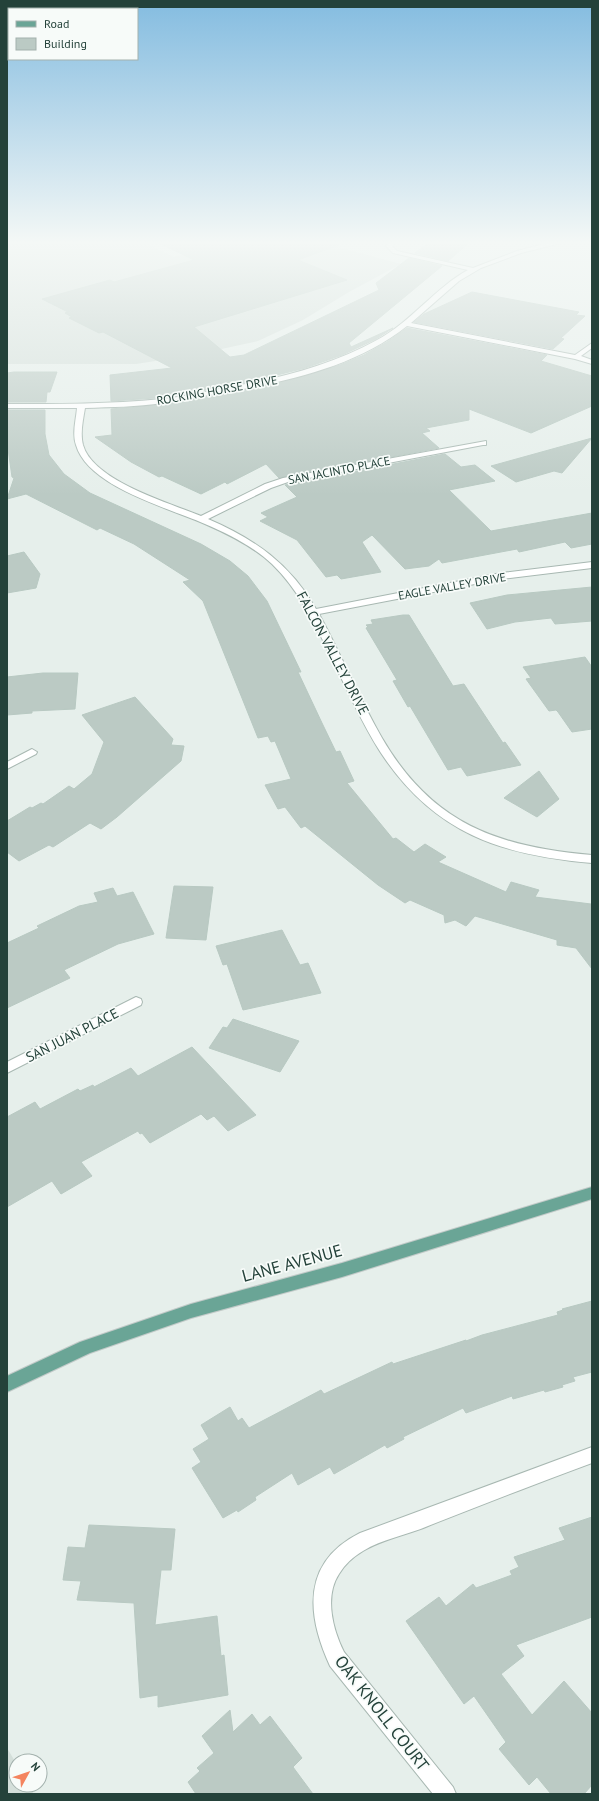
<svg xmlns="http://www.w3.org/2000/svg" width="599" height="1801" font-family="'PT Sans',sans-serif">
	<rect width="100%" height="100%" fill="#e6efeb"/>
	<g fill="#d4dfda">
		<polygon points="7,243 145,243 174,257 224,243 323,243 401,264 349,292 303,320 258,341 194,355 136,364 7,364"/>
		<polygon points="7,1748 16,1763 16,1785 28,1785 34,1794 7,1794"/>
	</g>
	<g fill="#bbcac4" stroke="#b8c9c2">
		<polygon points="159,243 338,243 339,245 298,260 347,280 194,327 230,357 244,355 379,290 376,283 409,258 442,266 349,343 351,347 393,328 376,339 342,355 305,368 249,382 170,397 111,401 110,375 172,368 103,332 99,333 69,318 72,317 65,313 68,312 42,299 110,280 114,282 194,260"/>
		<polygon points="428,243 469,243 448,261 415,253"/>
		<polygon points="472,292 579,312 576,315 585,316 561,338 564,339 553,349 414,322 424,314"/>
		<polygon points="407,328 547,355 541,361 592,376 592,406 531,433 469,409 469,420 426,428 430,431 422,433 439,448 279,478 266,464 227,484 225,482 201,494 162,476 159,477 131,462 95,437 112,435 111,409 176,403 290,380 340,365 364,355 387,342"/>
		<polygon points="14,372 57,372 50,392 47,392 46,402 7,402 7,373"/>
		<polygon points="7,410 45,410 45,434 49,455 64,474 90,493 201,544 230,561 248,576 267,601 301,672 298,672 322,723 336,752 340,751 354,781 347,783 393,839 396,838 414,852 425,844 446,857 438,862 506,892 511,882 539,890 535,897 591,904 592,969 576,948 557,945 557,940 475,916 466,926 455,920 445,923 444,915 410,900 405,903 378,885 305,826 301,828 285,807 278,809 265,785 291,779 275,741 271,742 268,736 258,738 203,601 183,582 190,580 134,544 100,528 97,530 26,494 7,499 14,478 12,477 7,442"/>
		<polygon points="592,438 562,473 554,471 516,482 491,466"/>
		<polygon points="445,454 461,467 475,465 495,481 449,490 491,531 592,513 592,544 571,548 565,542 519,552 517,549 442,563 439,559 429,566 405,569 372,535 362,542 381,572 341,579 337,575 326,577 297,540 260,521 268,517 261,513 297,497 285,485"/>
		<polygon points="24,552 40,574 36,588 7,593 7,556"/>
		<polygon points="592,587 592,621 555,624 551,618 515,622 487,629 470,603 507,595"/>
		<polygon points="403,615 409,615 453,686 464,684 503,743 505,742 521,765 467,776 461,767 448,770 410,706 408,707 393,681 397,680 366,628 368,627 366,625 373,624 371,620"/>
		<polygon points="585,657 592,667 592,729 572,732 558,712 556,710 549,711 526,679 531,678 523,667"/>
		<polygon points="43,673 78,673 75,709 32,711 32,713 7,715 7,677"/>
		<polygon points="135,697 173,739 171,745 184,746 181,761 117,817 101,829 90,823 53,847 49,845 19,861 7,852 7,821 30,807 32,808 41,803 43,804 69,786 74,789 92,774 104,742 82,715"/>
		<polygon points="539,771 559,799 537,817 504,798"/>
		<polygon points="174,886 213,887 206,940 166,938"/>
		<polygon points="113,888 117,896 133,892 154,934 118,944 64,970 70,978 7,1008 7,943 39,928 37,926 79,906 98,902 94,893"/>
		<polygon points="282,930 300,965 308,963 321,993 243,1010 227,964 223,965 216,946"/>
		<polygon points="233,1019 299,1041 280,1072 209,1048 223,1027 227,1028"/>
		<polygon points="192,1047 256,1115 228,1131 214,1116 207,1120 201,1114 150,1143 142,1133 140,1134 138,1131 81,1162 92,1176 61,1194 52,1181 7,1207 7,1117 35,1102 40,1109 78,1089 80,1091 93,1085 94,1087 131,1068 138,1076"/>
		<polygon points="592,1301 592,1372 573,1377 575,1381 562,1385 563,1387 545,1392 544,1390 513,1399 512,1396 466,1413 463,1408 403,1437 404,1439 387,1448 385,1445 334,1474 330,1467 298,1485 292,1473 255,1497 256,1500 238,1512 237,1510 223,1518 192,1468 201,1462 193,1449 209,1439 201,1425 230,1407 238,1421 242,1418 249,1428 321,1390 324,1394 392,1362 393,1364 466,1340 466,1341 482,1335 558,1315 557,1312 563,1310 562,1309"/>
		<polygon points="592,1517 592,1617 516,1645 524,1656 501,1674 532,1715 564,1681 592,1713 592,1785 584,1794 551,1794 537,1777 529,1785 499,1749 506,1742 474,1696 464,1704 406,1621 439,1597 446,1606 473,1584 476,1588 512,1575 510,1571 519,1567 514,1557 565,1540 559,1528"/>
		<polygon points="89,1525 175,1529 171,1570 161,1570 155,1625 217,1616 221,1656 224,1655 228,1695 158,1707 158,1695 140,1698 134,1603 77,1600 81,1581 63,1580 68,1547 85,1548"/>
		<polygon points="230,1710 233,1732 252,1714 260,1725 270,1716 302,1758 293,1767 313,1794 196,1794 188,1782 200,1771 197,1768 214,1753 202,1736"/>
	</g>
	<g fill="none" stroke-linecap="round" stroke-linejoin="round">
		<g stroke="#a8b8b2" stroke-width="2">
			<g id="minor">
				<path d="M388 243H394L392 246 397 251 473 268 517 251 548 243H561L521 253 481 268 459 281 411 323 575 355 592 343V348L581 356 592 360V364L575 359 407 326C353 369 280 383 214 394 197 397 180 401 163 403 137 407 111 407 85 408 83 420 80 433 83 445 93 481 170 503 201 516L265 484 283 478 486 441V445H483L288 482 271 488 208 519C255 539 290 564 316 609L501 573 592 562V568L501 579 319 614C341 654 359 698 382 738 432 824 498 847 592 855V863C500 855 434 833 381 753 362 724 348 691 333 661 316 626 300 591 272 564 253 546 228 534 205 524 169 508 88 487 76 445 72 433 76 420 77 408H7V404C59 404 110 404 162 399 185 397 208 391 230 387 281 378 332 365 377 340 411 322 435 288 468 270L393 253 386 246Z"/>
				<polygon points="32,749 37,752 36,754 7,769 7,762"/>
				<polygon points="136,997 141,999 142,1002 141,1005 7,1073 7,1062"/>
				<path d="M592 1447V1463C537 1483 482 1505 428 1526 407 1535 382 1539 363 1551 353 1557 345 1564 339 1574 324 1597 333 1630 344 1652L453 1787 456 1794H433L330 1666C306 1614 302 1562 360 1533Z"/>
			</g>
		</g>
		<g stroke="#c2cac8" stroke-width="2">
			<polygon id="major" points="592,1187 592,1199 342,1277 191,1318 90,1353 7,1392 7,1376 80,1342 191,1304 342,1263"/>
		</g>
		<use href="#minor" fill="#fff" fill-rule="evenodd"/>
		<use href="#major" fill="#6aa596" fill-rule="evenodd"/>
	</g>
	<linearGradient id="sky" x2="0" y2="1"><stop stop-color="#84bce0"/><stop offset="0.49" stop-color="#f4f8f6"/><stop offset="1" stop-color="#f4f8f6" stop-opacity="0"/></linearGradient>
	<rect width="599" height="495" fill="url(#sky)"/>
	<g text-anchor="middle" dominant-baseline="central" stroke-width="3.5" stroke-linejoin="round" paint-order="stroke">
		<g font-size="12" fill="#24423a" stroke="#f7fbf9">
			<text transform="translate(217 390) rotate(-10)">ROCKING HORSE DRIVE</text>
			<text transform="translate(339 470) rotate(-11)">SAN JACINTO PLACE</text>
			<text transform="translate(452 586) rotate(-10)">EAGLE VALLEY DRIVE</text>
		</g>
		<g font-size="14" fill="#24423a" stroke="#f7fbf9">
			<text transform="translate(333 653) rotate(62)">FALCON VALLEY DRIVE</text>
			<text transform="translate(72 1035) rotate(-27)">SAN JUAN PLACE</text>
		</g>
		<g font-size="17" fill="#24423a" stroke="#f7fbf9">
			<text transform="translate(292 1263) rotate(-15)">LANE AVENUE</text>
			<text transform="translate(382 1713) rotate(52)">OAK KNOLL COURT</text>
		</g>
	</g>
	<rect width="599" height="1801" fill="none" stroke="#24423a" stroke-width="16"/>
	<rect x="8" y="8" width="130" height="52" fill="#f7fbf9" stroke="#a3b1ad"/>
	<rect x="16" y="21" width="20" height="6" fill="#6aa596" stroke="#a3b1ad"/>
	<text x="44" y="28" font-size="12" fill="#24423a">Road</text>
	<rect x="16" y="38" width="20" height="12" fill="#bbcac4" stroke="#a3b1ad"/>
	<text x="44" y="48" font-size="12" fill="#24423a">Building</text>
	<g transform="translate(28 1773) rotate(50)"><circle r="19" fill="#f7fbf9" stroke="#a3b1ad"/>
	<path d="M0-3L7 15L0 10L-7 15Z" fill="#f4845f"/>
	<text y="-6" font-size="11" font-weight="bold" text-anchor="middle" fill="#24423a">N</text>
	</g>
</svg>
